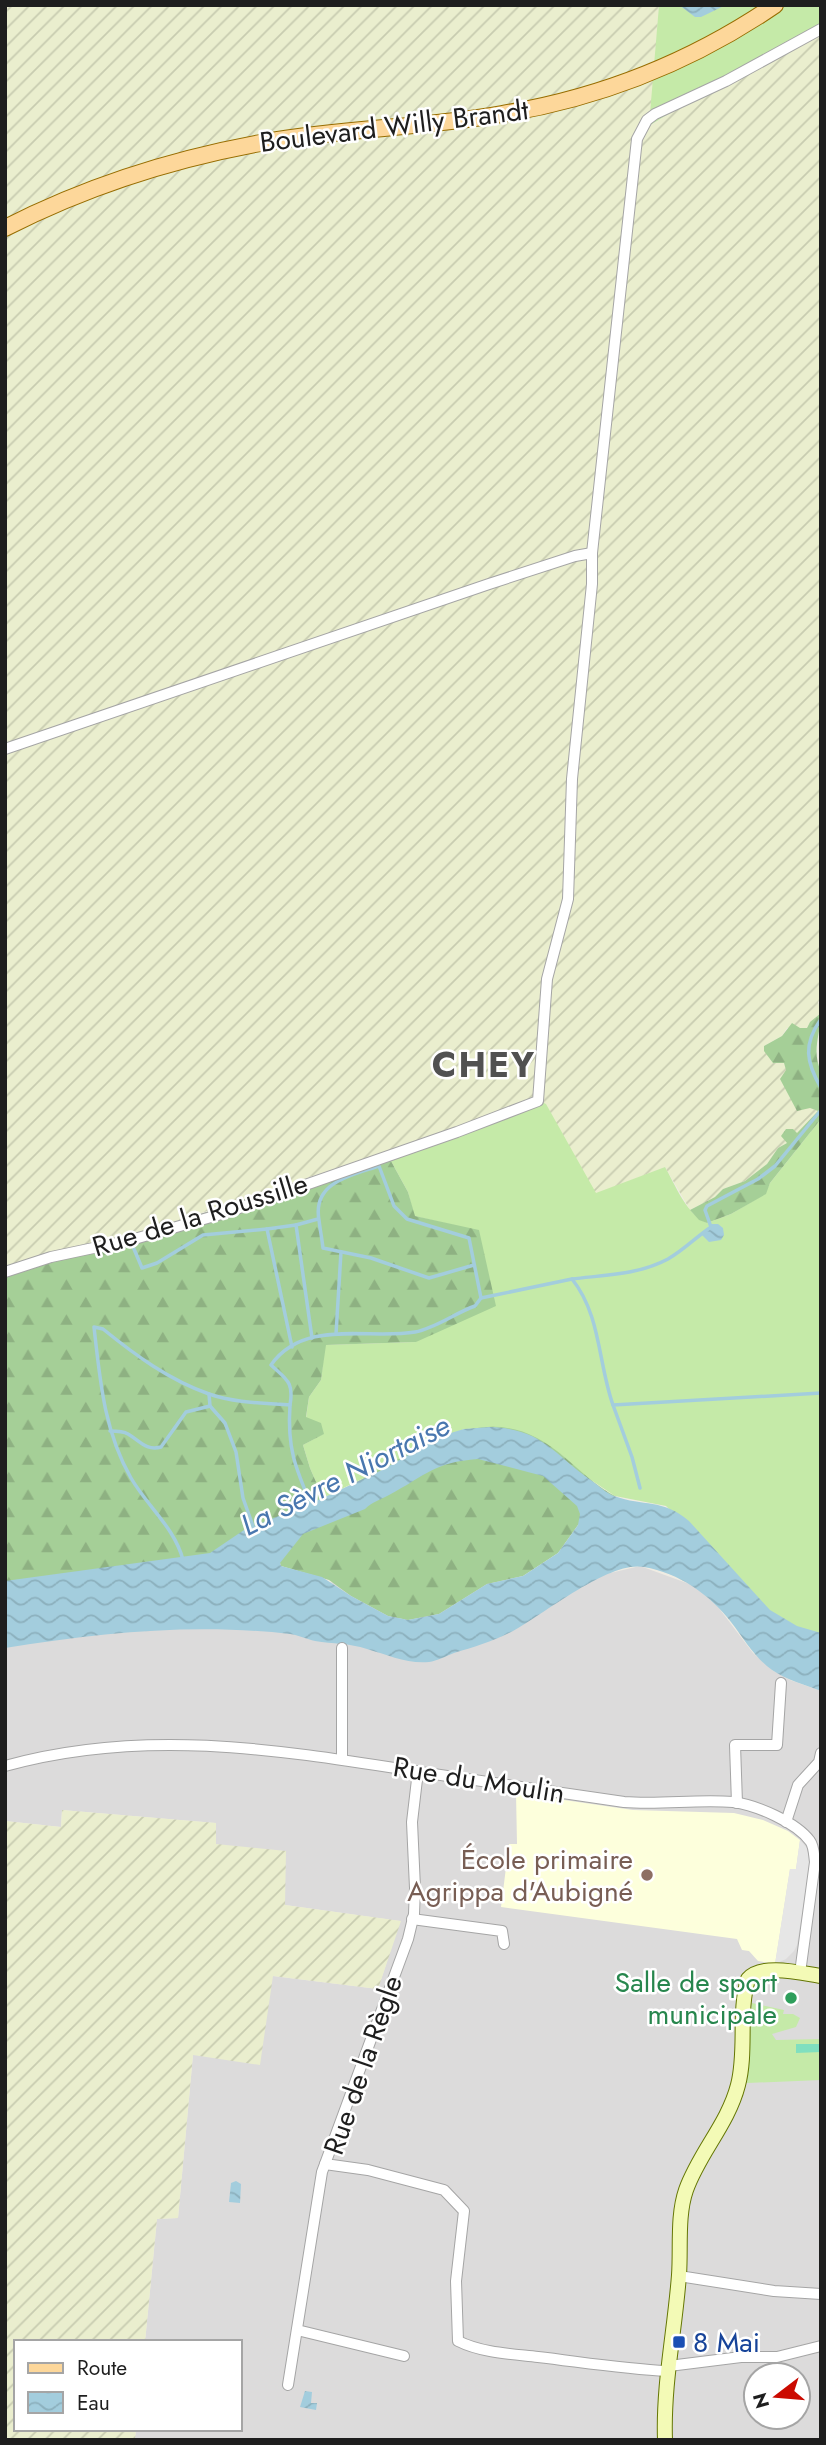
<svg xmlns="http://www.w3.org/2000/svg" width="826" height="2445" font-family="Jost,sans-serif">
	<defs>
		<pattern id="farmland-furrows" width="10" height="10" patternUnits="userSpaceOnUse" patternTransform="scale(1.75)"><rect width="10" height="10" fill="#eaeece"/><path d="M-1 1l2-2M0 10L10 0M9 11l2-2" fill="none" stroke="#c8ccb0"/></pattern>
		<pattern id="forest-firs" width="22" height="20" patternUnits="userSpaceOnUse" patternTransform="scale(1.75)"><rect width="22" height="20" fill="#a5cf97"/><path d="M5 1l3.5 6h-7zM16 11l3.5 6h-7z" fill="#8eb182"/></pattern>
		<pattern id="water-waves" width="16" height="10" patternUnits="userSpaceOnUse" patternTransform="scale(1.75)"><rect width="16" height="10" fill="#a3cddd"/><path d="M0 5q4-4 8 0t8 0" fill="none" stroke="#8cb0bd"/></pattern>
	</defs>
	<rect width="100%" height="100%" fill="#efece3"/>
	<path fill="#dcdbdb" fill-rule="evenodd" d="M640 1566 695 1586 718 1607 753 1653 772 1670 790 1680 821 1691V2440H135L136 2429H240V2342H145L157 2219 178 2218 193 2055 273 1976 378 1989 400 1921 285 1905 215 1844V1823L62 1810 61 1827 5 1821V1592L606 1574ZM756 2375H798V2417H756Z"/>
	<polygon fill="#fdffdc" points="516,1793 633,1810 734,1813 763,1820 788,1831 800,1840 796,1869 790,1869 775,1964 758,1961 749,1951 742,1950 737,1939 501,1907 509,1844 517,1844"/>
	<g fill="url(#farmland-furrows)">
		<polygon points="5,5 659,5 650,126 670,113 718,91 821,34 821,999 818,1002 821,1013 810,1022 807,1028 787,1028 782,1036 764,1046 784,1063 810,1108 819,1111 787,1143 778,1148 767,1164 745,1181 723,1189 715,1197 690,1210 665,1167 596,1194 472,1123 132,1236 5,1268"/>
		<polygon points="62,1810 216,1823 216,1844 286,1851 285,1905 401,1921 378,1989 273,1976 260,2065 193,2055 178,2218 157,2219 145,2342 16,2342 16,2429 136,2429 135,2440 5,2440 5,1821 61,1827"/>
	</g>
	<g fill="#c5eaa8">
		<polygon points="659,5 821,5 821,34 718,91 670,113 649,126"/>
		<path d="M533 1098 546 1104 596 1193 665 1167C676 1186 686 1214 707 1223L731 1214 765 1194 770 1183 821 1119V1645L799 1643 666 1506 615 1496 585 1476 562 1455 504 1428 464 1429 323 1498 310 1468 303 1445 323 1434 306 1418 309 1397 321 1380 325 1345 416 1342 479 1231 414 1216 408 1192 386 1152 472 1123Z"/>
		<polygon points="752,2003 784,2010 783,2014 793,2014 800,2018 796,2027 772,2034 776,2040 821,2039 821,2080 747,2083"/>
	</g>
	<g fill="url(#forest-firs)">
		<path d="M821 1013C821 1033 811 1051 821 1071V1119L770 1183 766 1194 731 1214 707 1223 699 1220 690 1210 715 1197 723 1189 745 1181 767 1164 778 1148 787 1143 781 1136 786 1129H793L797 1133 818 1111 810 1108 797 1111 780 1079 786 1070 784 1063H773L764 1051V1046L782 1036 792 1023 800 1028H807L810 1022Z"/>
		<path d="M386 1152 408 1192 415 1216 479 1230 496 1306 416 1342 326 1345 321 1380 309 1397 306 1417 321 1423 324 1434 303 1445 310 1468 323 1498C389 1473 465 1399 537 1438 566 1453 586 1481 615 1496L578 1525 558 1553 523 1576 487 1584 439 1614 408 1620 388 1616 351 1596 329 1580 281 1566 280 1563 5 1592V1268L132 1237Z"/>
	</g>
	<polygon fill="#80dfbf" points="796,2044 820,2044 821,2052 796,2053"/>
	<polygon fill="#e6e6e6" points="800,1840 807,1848 810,1861 797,1945 794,1951 786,1959 775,1964 790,1869 796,1869"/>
	<g fill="url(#water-waves)" fill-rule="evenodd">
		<polygon points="679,5 726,5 701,17 695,17"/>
		<polygon points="710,1224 718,1224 723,1228 724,1235 721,1240 709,1242 701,1234 711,1227"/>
		<path d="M490 1427C543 1429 553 1454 592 1481 599 1486 606 1493 614 1496 644 1507 662 1498 689 1521L770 1610 797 1626 821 1633V1691C805 1685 787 1680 772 1670 755 1658 744 1639 731 1622 709 1594 679 1573 644 1567 610 1560 544 1614 513 1631 494 1641 474 1647 454 1653 446 1656 437 1661 429 1662 407 1664 388 1655 367 1649 349 1643 333 1644 315 1641 307 1639 298 1635 290 1634 191 1623 102 1633 5 1648V1581L210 1553 244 1530 323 1498 380 1471 444 1435 464 1429ZM478 1459 543 1476 577 1506 580 1514 578 1525 558 1553 523 1576 487 1584 439 1614 408 1620 388 1616 351 1596 322 1577 281 1566 280 1563 303 1534 365 1509C372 1502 380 1500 389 1495 425 1476 434 1462 478 1459Z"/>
		<polygon points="236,2181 241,2184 240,2203 229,2202 231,2183"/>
		<polygon points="305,2391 312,2392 311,2403 317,2403 316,2410 300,2407"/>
	</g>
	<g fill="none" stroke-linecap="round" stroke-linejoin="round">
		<g stroke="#a3cddd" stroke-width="3.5">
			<path d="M821 1019C803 1044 806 1062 821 1088"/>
			<polyline points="134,1249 142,1268 157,1263 203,1235 267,1229"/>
			<path d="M474 1265 429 1278 371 1258 323 1248C322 1239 320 1229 319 1220 312 1182 352 1175 379 1166L394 1206 407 1219 469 1238 481 1298 572 1279"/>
			<polyline points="336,1334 341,1252"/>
			<polyline points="312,1338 296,1225 318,1219"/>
			<polyline points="292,1347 267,1229 296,1225"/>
			<polyline points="209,1394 210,1406 225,1423 236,1452 243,1498 254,1529"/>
			<path d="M290 1405C287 1448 295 1467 312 1507"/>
			<path d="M613 1405C598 1363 601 1315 572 1279 604 1275 638 1275 668 1259 684 1250 696 1237 711 1227L705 1210 707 1206 758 1179 775 1166 821 1110"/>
			<path d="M110 1431C116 1431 123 1431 128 1434 140 1441 146 1451 161 1447L186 1412 210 1406"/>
			<polyline points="640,1488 632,1457 613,1405 821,1393"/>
			<path d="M183 1560C175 1528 147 1506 131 1478 104 1431 100 1380 94 1327L103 1329C135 1355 169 1380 209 1394 235 1403 263 1403 290 1405 294 1382 287 1380 271 1365 304 1318 369 1340 415 1332 436 1328 455 1313 475 1306L481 1298"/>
		</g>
		<g stroke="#a5a5a5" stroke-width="12">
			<g id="street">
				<polyline points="5,749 489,584 575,556 592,553"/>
				<polyline points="5,1272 51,1257 131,1240 225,1213 457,1132 538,1101 547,979 568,899 572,779 592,584 592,553 637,139 647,120 655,114 726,81 821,29"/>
				<polyline points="342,1758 342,1648"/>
				<path d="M5 1766C145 1727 280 1750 420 1772 488 1782 556 1792 624 1802 661 1805 697 1799 733 1802 756 1805 796 1822 810 1841 814 1846 814 1855 815 1862L800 1973"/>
				<path d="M418 1771 412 1822 415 1888 414 1914 408 1939 325 2164 368 2170 444 2190 464 2211 456 2281 458 2341C482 2353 512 2354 538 2357 581 2362 624 2369 667 2371"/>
				<polyline points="737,1803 735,1745 777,1745 781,1683"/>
				<polyline points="786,1822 798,1785 819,1762 821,1753"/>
				<polyline points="412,1919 502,1931 504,1944"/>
				<polyline points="679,2276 774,2291 821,2294"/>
				<polyline points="297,2330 404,2356"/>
				<polyline points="669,2366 741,2357 777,2357 821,2346"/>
				<polyline points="288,2385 322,2172 325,2164"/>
			</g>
		</g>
		<g stroke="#647603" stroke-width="16">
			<path id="secondary" d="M665 2440C663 2384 675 2330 679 2275 681 2248 677 2216 686 2190 699 2153 728 2124 738 2085 747 2051 738 2013 748 1979 762 1963 801 1973 821 1976"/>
		</g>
		<g stroke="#976d00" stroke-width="18">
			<path id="primary" d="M5 228C87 186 176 158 266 142 344 128 424 128 502 114 600 98 693 61 775 5"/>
		</g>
		<use href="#street" stroke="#fff" stroke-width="10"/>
		<use href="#secondary" stroke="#f3fab6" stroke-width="14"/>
		<use href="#primary" stroke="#fdd79a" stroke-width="16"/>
	</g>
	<circle fill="#8d6e63" stroke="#fff" stroke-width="2.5" cx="647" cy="1875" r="7"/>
	<circle fill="#2e9e5b" stroke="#fff" stroke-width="2.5" cx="791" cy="1998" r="7"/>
	<rect fill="#1a4fb4" stroke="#fff" stroke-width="2.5" x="672" y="2335" width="14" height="14" rx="3.5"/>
	<g text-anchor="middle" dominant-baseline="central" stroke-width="5" stroke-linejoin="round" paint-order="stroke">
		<g font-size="28" fill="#1e1e1e" stroke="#fff">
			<text transform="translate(394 126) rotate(-7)">Boulevard Willy Brandt</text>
			<text transform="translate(200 1215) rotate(-17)">Rue de la Roussille</text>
			<text transform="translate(479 1780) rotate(9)">Rue du Moulin</text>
			<text transform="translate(363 2065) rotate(-71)">Rue de la Règle</text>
		</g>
		<g font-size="28" fill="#785e54" stroke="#fff" text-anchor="end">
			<text x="633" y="1859">École primaire<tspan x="633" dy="32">Agrippa d'Aubigné</tspan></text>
		</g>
		<g font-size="28" fill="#27864d" stroke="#fff" text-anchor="end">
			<text x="777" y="1982">Salle de sport<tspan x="777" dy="32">municipale</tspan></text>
		</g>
		<g font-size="28" fill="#164399" stroke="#fff" text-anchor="start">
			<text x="693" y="2342">8 Mai</text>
		</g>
		<g font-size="30" font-style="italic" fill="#4977af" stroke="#fff">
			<text transform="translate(345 1475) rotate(-27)">La Sèvre Niortaise</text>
		</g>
		<g font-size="35" font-weight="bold" letter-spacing="2" fill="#515151" stroke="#fff">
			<text x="484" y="1065">CHEY</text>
		</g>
	</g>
	<rect width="826" height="2445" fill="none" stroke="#1e1e1e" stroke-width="14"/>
	<rect x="14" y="2340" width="228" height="91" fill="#ffffff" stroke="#a5a5a5" stroke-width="2"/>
	<rect x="28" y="2363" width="35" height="10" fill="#fdd79a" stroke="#a5a5a5" stroke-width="2"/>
	<text x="77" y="2375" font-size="21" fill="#1e1e1e">Route</text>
	<rect x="28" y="2392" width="35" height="21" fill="url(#water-waves)" stroke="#a5a5a5" stroke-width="2"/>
	<text x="77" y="2410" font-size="21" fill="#1e1e1e">Eau</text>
	<g transform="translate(777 2396) rotate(254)"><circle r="33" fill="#ffffff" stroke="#a5a5a5" stroke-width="2"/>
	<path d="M0-5L12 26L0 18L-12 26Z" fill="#cb0a00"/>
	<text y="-10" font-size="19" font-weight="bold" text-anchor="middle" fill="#1e1e1e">N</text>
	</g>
</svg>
